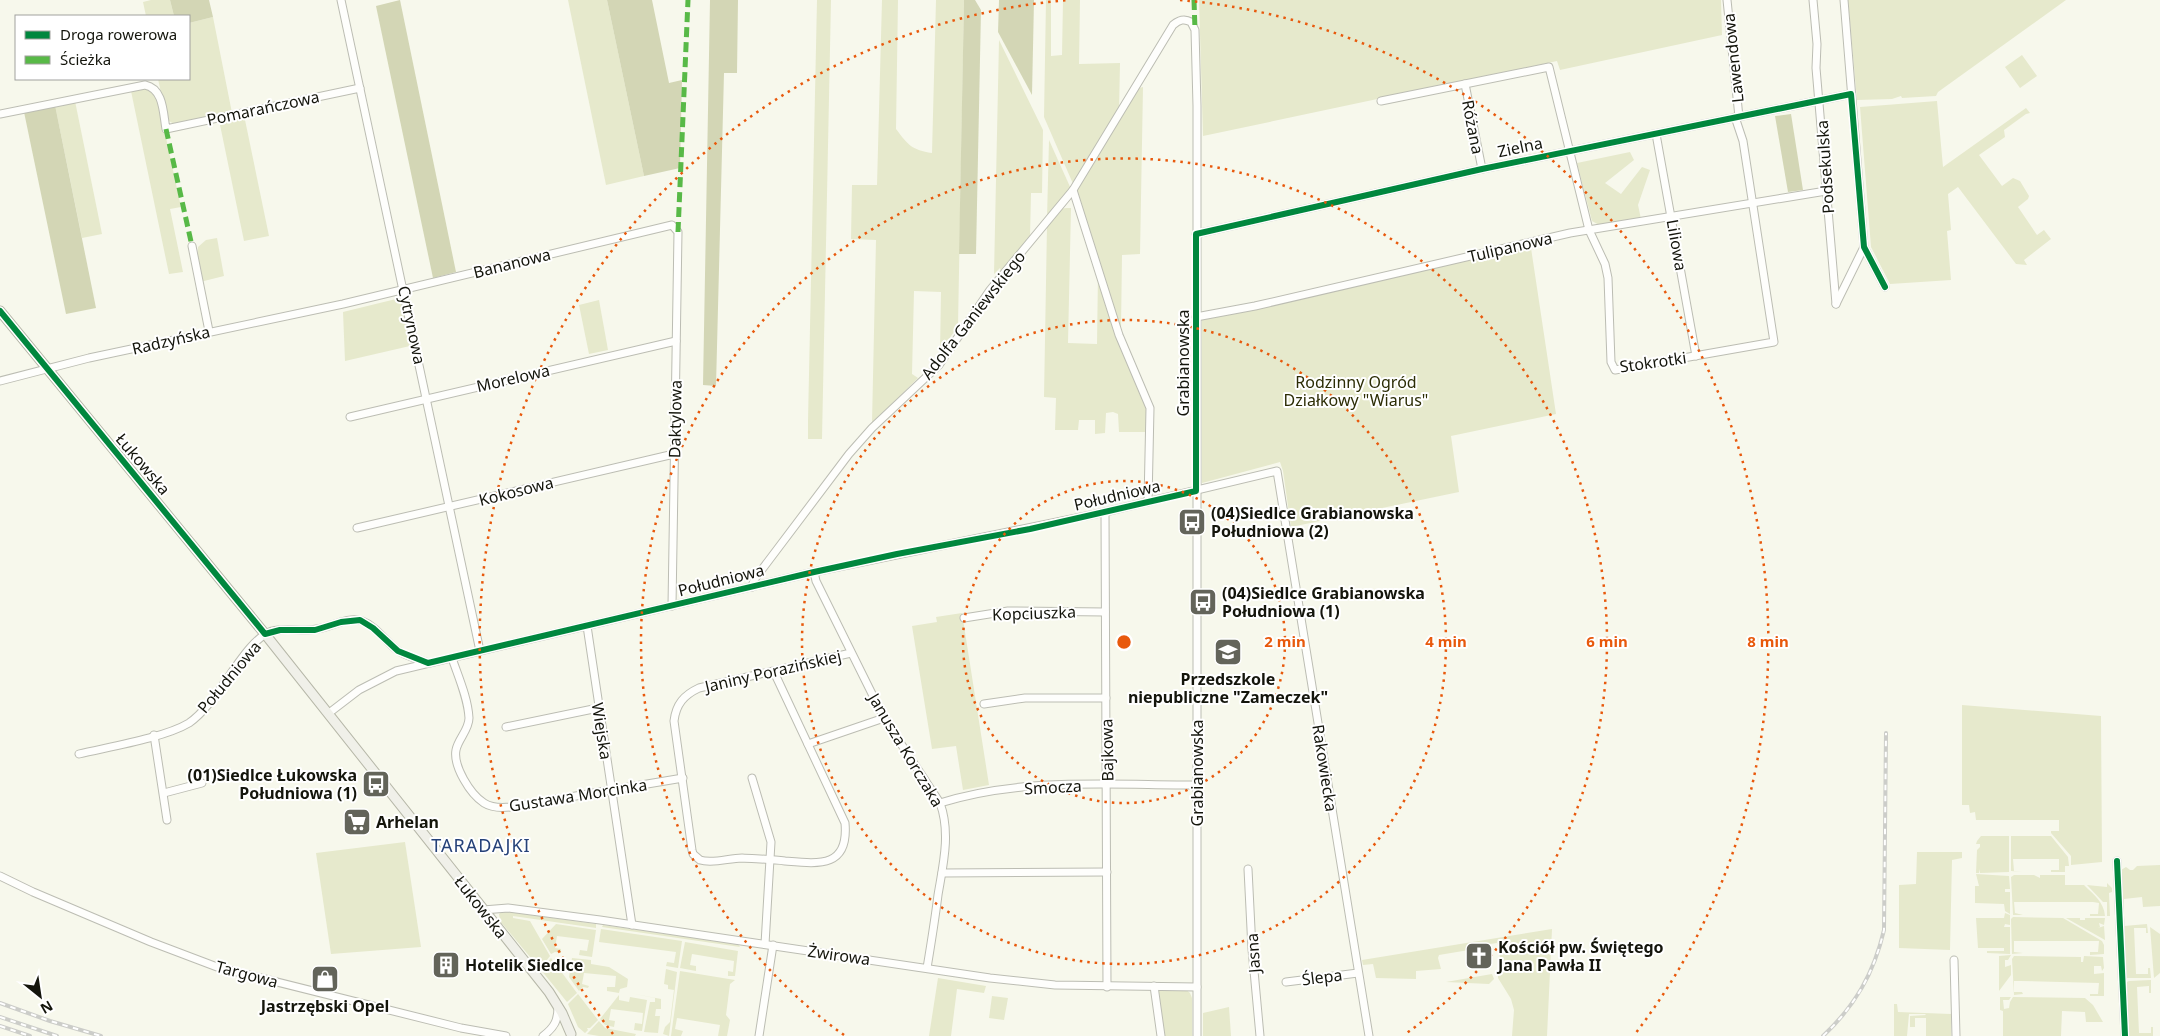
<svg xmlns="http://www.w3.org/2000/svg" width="2160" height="1036" font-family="'Noto Sans',sans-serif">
	<rect width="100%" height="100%" fill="#f7f8ec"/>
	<g fill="#e6e9cc">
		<polygon points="151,0 170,0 174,16 146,16 143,2"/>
		<polygon points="568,0 607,0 644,176 606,185"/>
		<polygon points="817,0 831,0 822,439 808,439 808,421"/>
		<path d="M882 0H898L896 129C908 145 912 150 932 153L936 0H964L958 326 940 352 941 292 914 291 912 374 918 378 872 423 876 240 851 239 852 185H877Z"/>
		<polygon points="1046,0 1051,0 1051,56 1062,55 1063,0 1080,0 1079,64 1120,63 1119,112 1074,186 1044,117"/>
		<polygon points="1199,0 1721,0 1722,35 1560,70 1557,61 1203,136"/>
		<polygon points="1848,0 2066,0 1938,92 1936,96 1902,98 1901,96 1892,99 1857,100"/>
		<polygon points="213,17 232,113 176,125 167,120 158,79 189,79 189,23"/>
		<polygon points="999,40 1043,130 1042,193 1031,193 1030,238 1001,272 1000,268 994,274"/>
		<polygon points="2022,55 2037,76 2020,88 2005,67"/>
		<polygon points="1143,87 1140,254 1122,255 1121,329 1076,191 1136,89"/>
		<polygon points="147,88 157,96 181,207 170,209 183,272 169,274 131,91"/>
		<polygon points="75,101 102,234 82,238 55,105"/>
		<polygon points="1937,101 1943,167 2026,108 2030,113 2026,114 2004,130 2005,137 1979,155 2002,186 2013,178 2020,181 2029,196 2028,199 2018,207 2037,235 2044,230 2051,239 2024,260 2027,265 2016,264 1958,187 1948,194 1951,230 1947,231 1951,280 1890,284 1871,247 1860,107"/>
		<polygon points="244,115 269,236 244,241 219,120"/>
		<polygon points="1049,140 1071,189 1047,218"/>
		<polygon points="1630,152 1634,160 1605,183 1621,194 1642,167 1650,170 1638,205 1641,219 1599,225 1592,221 1577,163"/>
		<polygon points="1066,208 1071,208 1068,343 1097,344 1098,273 1148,409 1147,432 1119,432 1118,414 1113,412 1106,413 1105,433 1095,434 1095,420 1079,420 1078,430 1055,430 1056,398 1044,397 1047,225 1060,209"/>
		<polygon points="217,238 224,276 200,282 197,259 198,247 206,240"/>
		<polygon points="1528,246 1531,248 1556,414 1451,436 1459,492 1291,527 1283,471 1280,462 1202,483 1202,318"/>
		<polygon points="400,298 410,346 345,361 343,312"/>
		<polygon points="599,300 608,350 589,354 579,305"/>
		<polygon points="962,613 989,785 963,790 956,746 932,749 912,626 937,622 936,617"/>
		<polygon points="1962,705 2101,716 2102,862 2071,865 2071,856 2051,833 2051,831 2059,831 2059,820 1976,820 1975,812 1970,813 1969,805 1962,805"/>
		<polygon points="1981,836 2009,836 2009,872 1980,873 1980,869 1979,873 1976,873 1977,850 1980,847 1980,844 1976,844 1977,841"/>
		<polygon points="2011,836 2051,836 2068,857 2069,866 2065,866 2065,872 2051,872 2051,870 2059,870 2059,859 2013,859 2014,871 2022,872 2011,871"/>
		<polygon points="405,842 421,947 331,954 316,853"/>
		<polygon points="1917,852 1962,852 1962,858 1952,860 1950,950 1899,948 1899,885 1916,884"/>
		<polygon points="2160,865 2160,906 2143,907 2142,897 2124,899 2124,920 2121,870 2126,867 2130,870 2133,870 2137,866"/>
		<polygon points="1976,874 2009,876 2010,889 2005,889 2005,892 2010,892 2010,914 2005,911 2004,904 1975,903 1975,886 1979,886"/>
		<path d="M2014 875H2034L2040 878V875H2065V885H2084C2094 895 2104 902 2105 916H2090V914H2098L2099 903 2093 902H2014L2015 913 2023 915H2013L2011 877Z"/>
		<polygon points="2107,883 2112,888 2112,892 2109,893 2110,916 2107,916 2107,902 2103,902 2087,885 2107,887"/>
		<polygon points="502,911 596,924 596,928 513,916 513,918 530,921 550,956 540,969 500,921 499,914"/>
		<polygon points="2005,913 2010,915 2010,925 2005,924 2004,927 2010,927 2010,954 1987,953 1987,951 2004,951 2004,948 1978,948 1976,918 2004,918"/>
		<polygon points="2013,917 2063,918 2102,941 2104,945 2104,954 2090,955 2090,952 2098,952 2099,941 2014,941 2014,952 2023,953 2012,954 2011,919"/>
		<polygon points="2066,918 2080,918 2080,920 2085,920 2085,918 2105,918 2104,925 2099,923 2100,927 2098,928 2104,926 2105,940"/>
		<polygon points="556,924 596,930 592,957 579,955 580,950 587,951 589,940 557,936 555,948 561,949 561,953 555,952 551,954 542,939"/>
		<polygon points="2147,924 2148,933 2146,933 2146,928 2134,928 2136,974 2148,974 2148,968 2150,968 2151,978 2127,978 2124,926"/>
		<polygon points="603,925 738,944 740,947 602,927"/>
		<polygon points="2150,927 2160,934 2160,973 2154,978"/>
		<polygon points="601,929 682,941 678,968 666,966 667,962 674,963 676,952 599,942"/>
		<polygon points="1552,929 1547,1036 1512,1036 1514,1010 1511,999 1498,978 1498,970 1501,962 1497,943 1468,947 1469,950 1439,955 1438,958 1441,969 1416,971 1416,979 1376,978 1373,964 1363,965 1362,960"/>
		<polygon points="685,942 738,951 735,976 728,976 728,971 733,972 734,961 692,954 690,965 696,966 696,971 680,968"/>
		<polygon points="2011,955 2008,960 2005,960 2005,967 2011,965 2011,975 1999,991 1999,956"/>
		<polygon points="2014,956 2081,957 2081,962 2083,962 2084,956 2103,957 2104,968 2102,971 2101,966 2094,966 2094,974 2104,973 2104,996 2090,996 2090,994 2098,994 2099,983 2020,981 2014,981 2014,992 2022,992 2023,994 2014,995 2012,959"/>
		<polygon points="551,958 577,993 567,1002 541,970"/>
		<polygon points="572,958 591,960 591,964 609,967 628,979 627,987 620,989 619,993 607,991 607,987 615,987 616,976 584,973 582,984 589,986 588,988 583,987 579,991 569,977"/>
		<polygon points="666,969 677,972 669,1036 663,1034 665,1027 670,1022 674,990 668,989 668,985 664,984"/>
		<polygon points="680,971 735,980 730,984 726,1015 730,1020 727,1036 718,1036 720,1025 677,1018 675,1029 683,1031 681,1036 671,1036"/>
		<polygon points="1492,974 1494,979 1489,984 1446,982"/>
		<polygon points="938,978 986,986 984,993 957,989 951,1036 929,1036"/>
		<polygon points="2151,980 2151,993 2149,993 2149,986 2137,987 2139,1033 2151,1033 2151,1027 2153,1027 2153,1036 2129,1036 2127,982 2129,981"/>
		<polygon points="1185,989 1190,993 1192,998 1192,1036 1165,1036 1163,1026 1160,1022 1162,1019 1157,991"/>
		<polygon points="630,993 661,999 661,1009 656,1009 655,1016 660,1016 658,1033 644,1032 650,1002 655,1002 655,998"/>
		<polygon points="578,994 598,1020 590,1028 587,1028 588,1030 585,1033 578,1027 568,1004"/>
		<polygon points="619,995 619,1000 629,1002 630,997 647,1000 642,1031 634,1030 635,1023 642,1024 643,1013 611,1009 609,1020 615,1021 614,1027 605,1025 600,1019"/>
		<polygon points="992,996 1008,998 1004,1020 989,1018"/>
		<polygon points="2000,997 2011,997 2009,1000 2003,1000 2004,1009 2009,1008 2010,1002 2013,997 2085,998 2093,1005 2103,1022 2086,1022 2085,1012 2062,1011 2061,1036 2003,1036 2003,1011 2000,1010"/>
		<polygon points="1894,1004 1897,1004 1898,1012 1951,1014 1951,1036 1926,1036 1926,1018 1915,1018 1915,1027 1910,1027 1910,1016 1926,1015 1925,1014 1909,1014 1907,1036 1894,1036"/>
		<polygon points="1229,1007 1231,1036 1203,1036 1203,1013"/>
		<polygon points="599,1021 605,1028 636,1034 635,1036 599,1036 587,1034"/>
	</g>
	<g fill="#d3d6b5">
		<polygon points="170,0 209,0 213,17 189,23 189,16 174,16"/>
		<polygon points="400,0 456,272 433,278 376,6"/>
		<polygon points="607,0 652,0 669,83 682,80 680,168 644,176"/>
		<polygon points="710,0 738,0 737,73 724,73 716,386 703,385"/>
		<polygon points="964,0 975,0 981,10 976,254 959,254"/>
		<polygon points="999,0 1034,0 1032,95 998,32"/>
		<polygon points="55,105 96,308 66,314 24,112"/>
		<polygon points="1791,114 1803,190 1788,192 1775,116"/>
	</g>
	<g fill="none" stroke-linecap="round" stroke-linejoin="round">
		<g stroke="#bcbdb3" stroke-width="9">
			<g id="minor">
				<polyline points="341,0 480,651"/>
				<polyline points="1727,0 1739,117"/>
				<polyline points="1813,0 1817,44 1816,68 1836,304"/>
				<polyline points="1844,0 1864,247 1885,287"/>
				<polyline points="1465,84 1482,169"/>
				<polyline points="1381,101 1549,67 1589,230 1605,264 1608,278 1611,362 1615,370 1774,342 1743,141 1735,117"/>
				<path d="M0 114 145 85C164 89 163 113 166 129L360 88"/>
				<polyline points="1656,134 1696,356"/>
				<polyline points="1073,190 1119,335 1150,408 1148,502"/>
				<polyline points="1196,234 1482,169 1851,94"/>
				<polyline points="192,246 209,331"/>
				<polyline points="1836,304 1864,247"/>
				<polyline points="1196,317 1255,306 1570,233 1826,191"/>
				<polyline points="0,381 89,358 343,304 672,225 678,232 672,606"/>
				<polyline points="350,417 676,341"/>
				<polyline points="1105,512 1107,987"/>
				<polyline points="357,528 674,454"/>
				<path d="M814 572 816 581 884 718 940 803C951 833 943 865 938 895 935 919 931 944 927 968"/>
				<path d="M752 587 754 580 849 454 872 428 939 365 990 290 1073 190 1173 25C1179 20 1184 18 1191 22L1195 30 1197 106V1036"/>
				<polyline points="964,618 1008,611 1105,612"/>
				<polyline points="587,626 632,925"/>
				<path d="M452 658C458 676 468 698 469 718 469 730 458 739 456 750 453 766 470 794 484 803 492 808 501 808 510 807L683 778"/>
				<path d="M774 672 845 823C849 868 819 864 785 861 771 859 757 859 742 858 729 858 713 864 700 860L693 854 692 850 674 721C676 704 684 695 699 688L851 653"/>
				<polyline points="984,704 1025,698 1106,698"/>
				<polyline points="329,713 359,690 396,671 814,572 1105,512 1277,471 1369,1036"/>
				<polyline points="506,727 598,708"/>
				<polyline points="154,735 167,820"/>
				<polyline points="808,744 884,718"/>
				<path d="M79 754C108 747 164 738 189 723 219 703 244 640 272 631 287 627 303 632 317 629 331 627 348 616 362 621 376 626 385 641 397 650 405 656 418 659 428 663"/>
				<polyline points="752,778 771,842 765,944"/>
				<polyline points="164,793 202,783"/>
				<path d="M940 803C1022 777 1112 785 1197 785"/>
				<polyline points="2117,861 2125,1036"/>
				<polyline points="1248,869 1252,949 1260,1036"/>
				<polyline points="942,873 1107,872"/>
				<polyline points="0,876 33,892 151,942 217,967 461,1028 506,1036"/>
				<polyline points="483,910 508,908 600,920 990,978 1055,985 1197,987"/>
				<polyline points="1954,960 1956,1036"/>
				<polyline points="1286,982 1358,973"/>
				<polyline points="1154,986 1161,1036"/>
				<path d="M543 1036C555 1027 558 1020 558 1006"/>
				<polyline points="759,1036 773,945"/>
			</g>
		</g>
		<g stroke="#b6b7a8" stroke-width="11">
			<polyline id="major" points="0,311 265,634 549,992 562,1013 571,1034"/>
		</g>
		<use href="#minor" stroke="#fefefc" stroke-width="7"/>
		<use href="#major" stroke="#f0f0e9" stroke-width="9"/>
		<g stroke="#cccdc9" stroke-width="4">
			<g id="rail">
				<polyline points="0,1003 50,1021 101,1036"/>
				<polyline points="0,1017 57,1036"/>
				<polyline points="0,1026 30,1036"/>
				<path d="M1823 1036C1855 1006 1874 973 1884 930L1886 733"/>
			</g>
		</g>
		<use href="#rail" stroke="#fff" stroke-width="2" stroke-dasharray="5.5" stroke-linecap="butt"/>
		<g stroke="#58b947" stroke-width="5" stroke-dasharray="10 5" stroke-linecap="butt">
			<polyline points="1194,0 1195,30"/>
			<polyline points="166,129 192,246"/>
			<polyline points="678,232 688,0"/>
		</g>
		<g stroke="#fff" stroke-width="9">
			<g id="cycleway">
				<polyline points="0,311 265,634 280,630 315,630 341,622 360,620 373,628 398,651 428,663 814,572 897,554 1030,529 1196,491 1196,234 1482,169 1851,94 1864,247 1885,287"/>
				<polyline points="2117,861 2125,1036"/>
			</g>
		</g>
		<use href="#cycleway" stroke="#00873e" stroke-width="6"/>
	</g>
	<g fill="none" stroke="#e8590c" stroke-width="2.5" stroke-dasharray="2.5 5">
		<circle cx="1124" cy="642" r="161"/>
		<circle cx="1124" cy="642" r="322"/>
		<path d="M844 1035A483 483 0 1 1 1404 1035"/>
		<path d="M613 1034A644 644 0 0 1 1068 0M1180 0A644 644 0 0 1 1635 1034"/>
	</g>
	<defs>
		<g id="bus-square" transform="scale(1.4375)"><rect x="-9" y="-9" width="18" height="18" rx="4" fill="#63645a" stroke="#fff"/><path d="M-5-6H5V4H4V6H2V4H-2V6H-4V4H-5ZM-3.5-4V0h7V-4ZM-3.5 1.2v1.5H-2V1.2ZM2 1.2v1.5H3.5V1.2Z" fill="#fff"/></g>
		<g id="school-square" transform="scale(1.4375)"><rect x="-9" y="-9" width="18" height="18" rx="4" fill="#63645a" stroke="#fff"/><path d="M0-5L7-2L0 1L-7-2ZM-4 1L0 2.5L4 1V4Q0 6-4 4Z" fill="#fff"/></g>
		<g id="supermarket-square" transform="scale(1.4375)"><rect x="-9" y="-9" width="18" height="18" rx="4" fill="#63645a" stroke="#fff"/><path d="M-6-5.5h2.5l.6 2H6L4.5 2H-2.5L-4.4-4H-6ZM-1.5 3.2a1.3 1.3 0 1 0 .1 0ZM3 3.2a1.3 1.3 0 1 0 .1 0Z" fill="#fff"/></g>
		<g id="church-square" transform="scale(1.4375)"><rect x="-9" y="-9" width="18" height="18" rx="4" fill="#63645a" stroke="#fff"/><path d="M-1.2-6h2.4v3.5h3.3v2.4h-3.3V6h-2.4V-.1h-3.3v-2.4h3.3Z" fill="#fff"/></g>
		<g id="building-square" transform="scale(1.4375)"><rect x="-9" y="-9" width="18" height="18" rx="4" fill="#63645a" stroke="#fff"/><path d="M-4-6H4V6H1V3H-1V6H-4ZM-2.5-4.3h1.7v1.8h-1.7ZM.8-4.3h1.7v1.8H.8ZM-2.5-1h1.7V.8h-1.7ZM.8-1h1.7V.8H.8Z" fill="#fff"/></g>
		<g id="shop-square" transform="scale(1.4375)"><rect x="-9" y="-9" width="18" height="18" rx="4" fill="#63645a" stroke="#fff"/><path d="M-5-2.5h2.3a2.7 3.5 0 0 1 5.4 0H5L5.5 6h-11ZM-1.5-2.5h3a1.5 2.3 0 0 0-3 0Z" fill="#fff"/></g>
	</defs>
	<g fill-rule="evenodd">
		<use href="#bus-square" x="1192" y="522"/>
		<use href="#bus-square" x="1203" y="602"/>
		<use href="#school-square" x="1228" y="652"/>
		<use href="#bus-square" x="376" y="784"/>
		<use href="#supermarket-square" x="357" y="822"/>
		<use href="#church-square" x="1479" y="956"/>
		<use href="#building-square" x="446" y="965"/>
		<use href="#shop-square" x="325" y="979"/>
	</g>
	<g text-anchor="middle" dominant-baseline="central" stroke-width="4" stroke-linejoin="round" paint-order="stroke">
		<g font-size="16" fill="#14150c" stroke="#fff">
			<text transform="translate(1733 58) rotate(-96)">Lawendowa</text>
			<text transform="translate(263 108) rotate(-12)">Pomarańczowa</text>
			<text transform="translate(1473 127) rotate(79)">Różana</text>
			<text transform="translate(1520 147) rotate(-12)">Zielna</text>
			<text transform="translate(1825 167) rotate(-94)">Podsekulska</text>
			<text transform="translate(1677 245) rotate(80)">Liliowa</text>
			<text transform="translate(1510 247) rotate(-13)">Tulipanowa</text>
			<text transform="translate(512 263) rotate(-14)">Bananowa</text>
			<text transform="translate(973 315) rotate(-52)">Adolfa Ganiewskiego</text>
			<text transform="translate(412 325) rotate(78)">Cytrynowa</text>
			<text transform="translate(171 340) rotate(-13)">Radzyńska</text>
			<text transform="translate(1653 362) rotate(-8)">Stokrotki</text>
			<text transform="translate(1183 363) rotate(-90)">Grabianowska</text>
			<text transform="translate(513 378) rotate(-13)">Morelowa</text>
			<text transform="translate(675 419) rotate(-89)">Daktylowa</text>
			<text transform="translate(143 464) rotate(50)">Łukowska</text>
			<text transform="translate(516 491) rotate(-14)">Kokosowa</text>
			<text transform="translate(1117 495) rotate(-13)">Południowa</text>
			<text transform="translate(721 580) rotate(-14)">Południowa</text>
			<text transform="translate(1034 613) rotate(-2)">Kopciuszka</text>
			<text transform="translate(773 671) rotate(-13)">Janiny Porazińskiej</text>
			<text transform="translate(229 677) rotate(-50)">Południowa</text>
			<text transform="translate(602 731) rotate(81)">Wiejska</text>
			<text transform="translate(906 750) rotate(59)">Janusza Korczaka</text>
			<text transform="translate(1107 750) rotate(-91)">Bajkowa</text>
			<text transform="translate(1325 768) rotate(81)">Rakowiecka</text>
			<text transform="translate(1197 773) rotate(-90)">Grabianowska</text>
			<text transform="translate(1053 787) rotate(-3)">Smocza</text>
			<text transform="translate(578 795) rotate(-9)">Gustawa Morcinka</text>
			<text transform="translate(481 907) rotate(52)">Łukowska</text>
			<text transform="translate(1253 953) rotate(-94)">Jasna</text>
			<text transform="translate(839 955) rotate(8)">Żwirowa</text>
			<text transform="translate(247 974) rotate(15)">Targowa</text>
			<text transform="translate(1322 977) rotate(-7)">Ślepa</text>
		</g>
		<g font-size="16" fill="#2c2d05" stroke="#fff">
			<text x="1356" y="382">Rodzinny Ogród<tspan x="1356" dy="18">Działkowy "Wiarus"</tspan></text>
		</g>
		<g font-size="16" font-weight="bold" fill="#14150c" stroke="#fff" text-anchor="start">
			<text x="1211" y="513">(04)Siedlce Grabianowska<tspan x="1211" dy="18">Południowa (2)</tspan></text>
			<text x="1222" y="593">(04)Siedlce Grabianowska<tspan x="1222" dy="18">Południowa (1)</tspan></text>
			<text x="1228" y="679" text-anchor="middle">Przedszkole<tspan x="1228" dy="18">niepubliczne "Zameczek"</tspan></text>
			<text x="357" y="775" text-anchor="end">(01)Siedlce Łukowska<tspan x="357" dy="18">Południowa (1)</tspan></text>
			<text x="376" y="822">Arhelan</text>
			<text x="1498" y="947">Kościół pw. Świętego<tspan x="1498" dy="18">Jana Pawła II</tspan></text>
			<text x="465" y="965">Hotelik Siedlce</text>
			<text x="325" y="1006" text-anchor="middle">Jastrzębski Opel</text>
		</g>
		<g font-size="18" letter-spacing="1" fill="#254178" stroke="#fff">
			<text x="481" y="845">TARADAJKI</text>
		</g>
	</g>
	<circle cx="1124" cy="642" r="8" fill="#e8590c" stroke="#fff" stroke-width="2.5"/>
	<g font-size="15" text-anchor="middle" font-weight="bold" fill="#e8590c" stroke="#fff" stroke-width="4" stroke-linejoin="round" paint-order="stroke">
		<text x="1285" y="647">2 min</text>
		<text x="1446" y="647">4 min</text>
		<text x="1607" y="647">6 min</text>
		<text x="1768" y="647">8 min</text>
	</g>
	<rect x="15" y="15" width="175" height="65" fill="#ffffff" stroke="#a1a19e"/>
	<rect x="25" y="31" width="25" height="8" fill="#00873e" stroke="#a1a19e"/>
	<text x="60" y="40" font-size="15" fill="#14150c">Droga rowerowa</text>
	<rect x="25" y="56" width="25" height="8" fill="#58b947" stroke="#a1a19e"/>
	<text x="60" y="65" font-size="15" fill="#14150c">Ścieżka</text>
	<g transform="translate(40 996) rotate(150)" stroke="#ffffff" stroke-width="4" paint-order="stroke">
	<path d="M0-4L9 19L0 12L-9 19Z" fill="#14150c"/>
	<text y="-8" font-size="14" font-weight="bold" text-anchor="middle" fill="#14150c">N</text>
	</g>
</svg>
